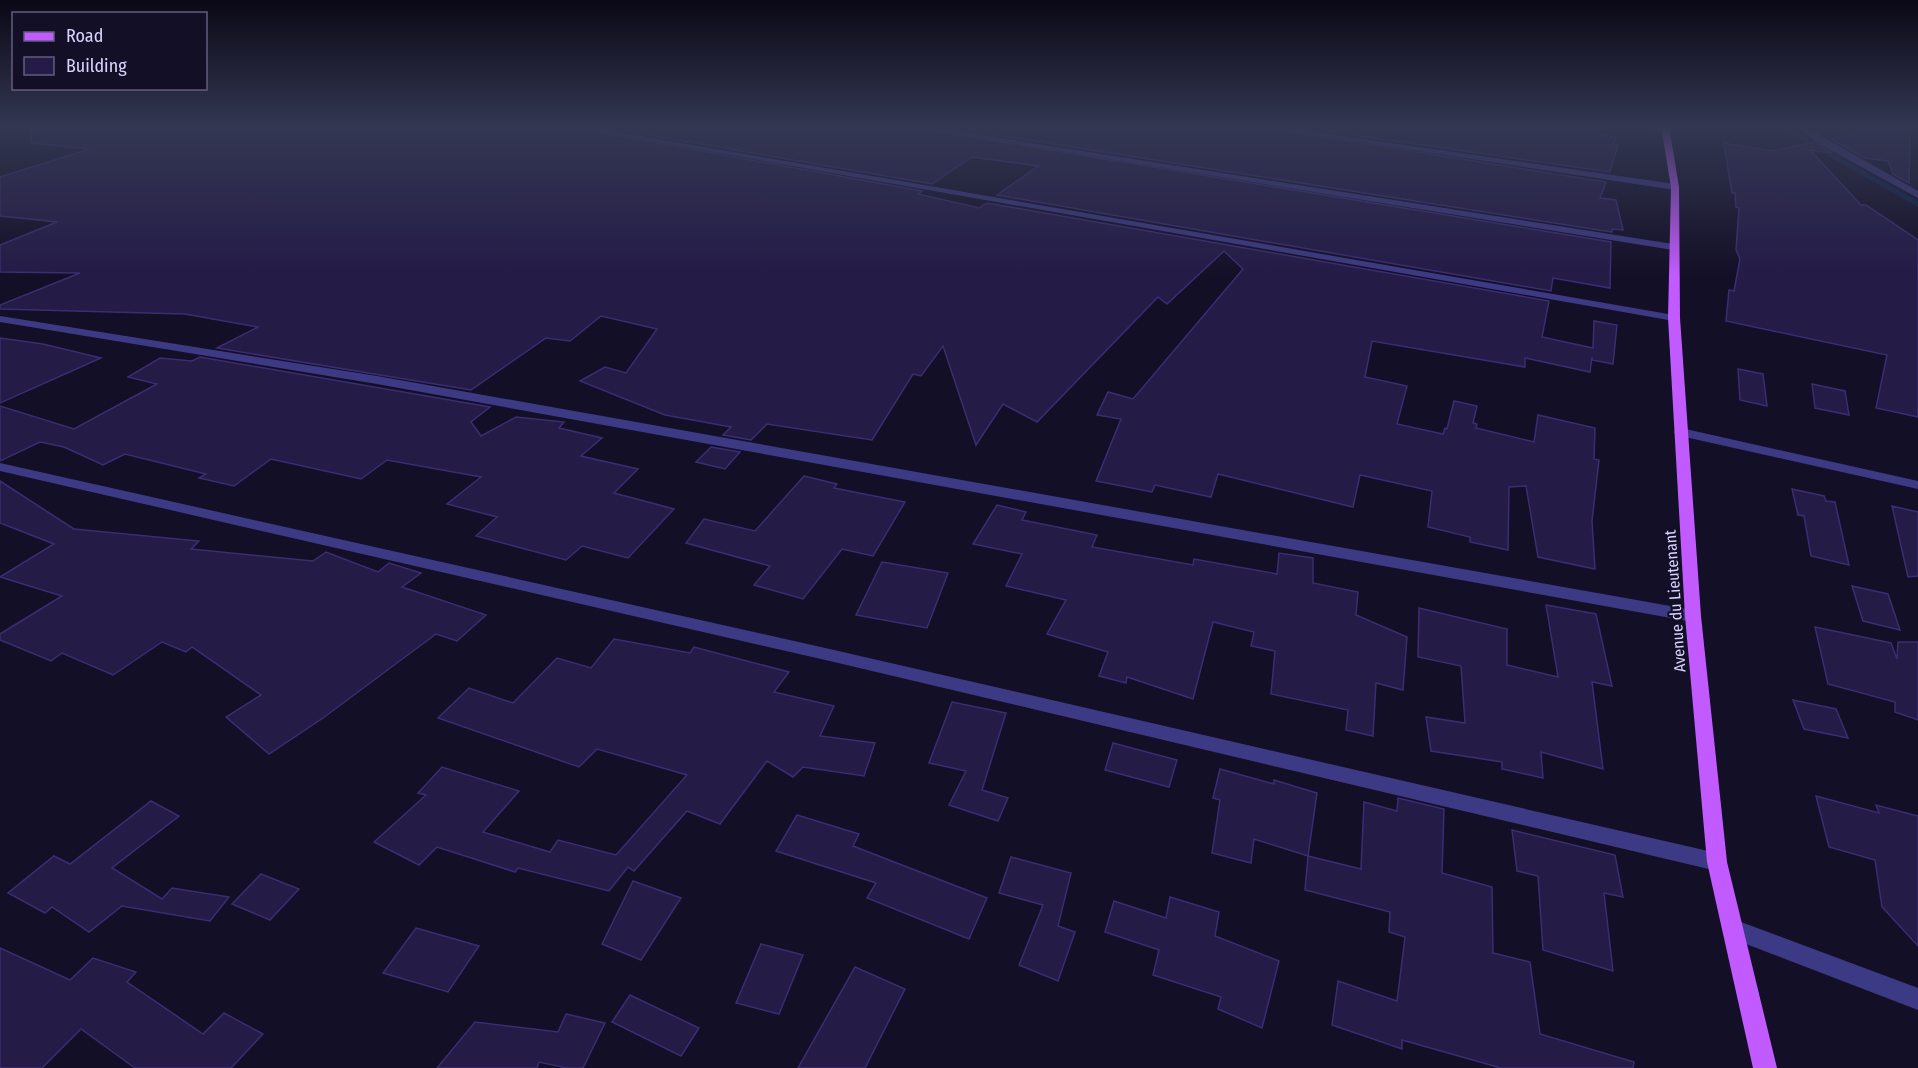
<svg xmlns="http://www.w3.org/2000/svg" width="1918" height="1068" font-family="'Fira Sans Condensed',sans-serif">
	<rect width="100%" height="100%" fill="#130f26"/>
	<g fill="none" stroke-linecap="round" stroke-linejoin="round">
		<polyline stroke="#0c2248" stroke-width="5" points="1780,126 1918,204"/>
	</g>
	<g fill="#241b47" stroke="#3b2d73" stroke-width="1.5">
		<polygon points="31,126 563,126 922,191 918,194 979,208 987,203 1549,301 1542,337 1593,348 1594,321 1617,325 1613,364 1592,360 1592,357 1590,372 1525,358 1525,367 1372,341 1365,377 1407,386 1397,424 1443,434 1445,428 1447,429 1454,401 1477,406 1473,423 1477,424 1476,428 1534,442 1538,415 1595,428 1594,459 1599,460 1592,521 1595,569 1538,557 1526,486 1509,487 1508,550 1470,542 1470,537 1428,527 1432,491 1360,475 1353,507 1218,474 1211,497 1155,485 1152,492 1096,481 1121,419 1097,415 1108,392 1133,399 1243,269 1224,251 1167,304 1158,297 1037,422 1003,404 976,445 943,346 921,376 913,374 872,440 767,424 751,440 723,435 731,427 665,415 580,381 605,367 626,373 657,329 601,316 570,341 546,338 471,390 217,348 258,327 185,314 0,309 0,305 80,273 0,272 0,245 57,222 0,216 0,177 90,149 31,143"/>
		<polygon points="596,126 903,126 1611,242 1610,288 1553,278 1551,291 997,195 1038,166 972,157 932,184"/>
		<polygon points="939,126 1252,126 1606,182 1600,198 1616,200 1623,230 1612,229 1612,232"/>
		<polygon points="1290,126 1572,126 1571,130 1616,137 1613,144 1618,145 1610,172"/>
		<polygon points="1859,127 1910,134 1909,183 1893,174 1888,161 1864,158 1831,139 1861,132"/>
		<polygon points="1814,142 1832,153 1810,150 1861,205 1866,205 1918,240 1918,417 1876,408 1887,355 1726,321 1729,290 1734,291 1740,259 1736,250 1739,208 1736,207 1735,193 1732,193 1724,143 1772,151"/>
		<polygon points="0,338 43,344 101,358 0,403"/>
		<polygon points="200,357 490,407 471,422 481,436 516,417 564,422 559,428 602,438 581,456 638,469 614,493 674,509 628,558 582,546 566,560 476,536 497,517 447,504 481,477 387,460 361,479 271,459 234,486 199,478 206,474 125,454 103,465 64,447 40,442 0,461 0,406 74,429 157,384 128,377 160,358 192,361"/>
		<polygon points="1738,369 1763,374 1767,406 1740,400"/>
		<polygon points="1812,384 1845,391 1849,415 1815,408"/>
		<polygon points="711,447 740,452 725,469 696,462"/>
		<polygon points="804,476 837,484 834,488 905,502 873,556 842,549 803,599 754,585 770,566 686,543 704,519 755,531"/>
		<polygon points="0,481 74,529 199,541 191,549 313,561 326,552 378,572 389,563 421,573 402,587 486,615 457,641 436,634 323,718 269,754 226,717 261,695 192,647 186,652 162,642 113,675 62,653 51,661 0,640 0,634 62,596 0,577 54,544 0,523"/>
		<polygon points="1792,489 1824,496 1826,501 1835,502 1849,565 1811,556 1804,516 1798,515"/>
		<polygon points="997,505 1026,512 1022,520 1097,535 1092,547 1193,565 1194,559 1277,574 1279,553 1313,558 1313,583 1358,592 1356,615 1407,637 1403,690 1376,683 1373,736 1346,730 1348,710 1271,694 1275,651 1251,646 1254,632 1213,622 1193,699 1127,677 1126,683 1099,676 1108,652 1047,634 1066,600 1006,586 1022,554 973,544"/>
		<polygon points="1892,506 1918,512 1918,576 1908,577"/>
		<polygon points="882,562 948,573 927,628 856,615"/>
		<polygon points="1852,586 1888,594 1900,630 1863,621"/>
		<polygon points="1546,605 1596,614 1612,686 1592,682 1603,769 1541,752 1543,778 1502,769 1502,762 1431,751 1426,717 1465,723 1461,666 1418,657 1419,608 1507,629 1507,665 1558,677"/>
		<polygon points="1815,627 1891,643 1897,659 1898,642 1918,642 1918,720 1895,712 1895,702 1828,684"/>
		<polygon points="614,639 690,653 694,647 789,672 774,692 834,706 820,736 875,743 864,776 803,767 793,777 767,761 720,824 687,811 634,871 628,867 609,891 518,868 515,872 437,847 419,865 374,842 426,795 418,793 442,767 519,791 483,832 550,852 558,840 616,855 687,775 597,749 579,767 438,718 469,688 513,703 557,658 591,668"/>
		<polygon points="1793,700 1836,709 1848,738 1804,729"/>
		<polygon points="952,702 1006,713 982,790 1008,798 998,821 949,805 966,771 929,763"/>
		<polygon points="1113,743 1177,760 1169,787 1105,770"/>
		<polygon points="1220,769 1274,784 1274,780 1317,793 1308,856 1254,839 1251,863 1212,853 1220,800 1213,798"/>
		<polygon points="1816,796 1879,813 1876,805 1918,816 1918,946 1882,907 1875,860 1829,847"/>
		<polygon points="1398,798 1444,809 1442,873 1492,887 1493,953 1530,962 1540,1034 1634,1062 1633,1068 1501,1068 1402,1040 1402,1049 1332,1025 1338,981 1397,1001 1405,937 1389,932 1390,912 1305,890 1308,856 1361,869 1364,802 1397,811"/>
		<polygon points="151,801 179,816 112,868 162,899 172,888 229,897 210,921 122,906 89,932 52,907 45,913 8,893 54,856 70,864"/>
		<polygon points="797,815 859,834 853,846 987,898 969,939 867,898 876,883 776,851"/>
		<polygon points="1512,830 1615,855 1623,897 1604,893 1613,971 1543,950 1538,876 1517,871"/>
		<polygon points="1011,857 1071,873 1058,926 1075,932 1058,981 1019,965 1043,905 999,893"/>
		<polygon points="261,874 299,889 270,920 232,904"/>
		<polygon points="633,881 681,898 641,960 602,944"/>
		<polygon points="1170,897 1219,912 1215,936 1279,961 1262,1028 1218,1009 1221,997 1153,975 1159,950 1105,932 1114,901 1166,918"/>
		<polygon points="416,928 479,946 448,992 383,973"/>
		<polygon points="761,944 803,955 779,1014 736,1003"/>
		<polygon points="0,948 70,980 93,958 136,972 127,982 203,1034 224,1013 263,1034 231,1068 135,1068 81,1029 42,1068 0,1068"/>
		<polygon points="855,967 905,989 865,1068 798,1068"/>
		<polygon points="630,995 699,1028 681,1056 612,1022"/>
		<polygon points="566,1014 605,1023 583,1068 567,1068 539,1062 537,1068 437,1068 475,1022 558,1032"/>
	</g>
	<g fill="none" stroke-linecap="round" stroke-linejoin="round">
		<g fill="#3d3a85" fill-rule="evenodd">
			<polygon points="565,126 583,126 1674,315 1680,318 1674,321"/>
			<polygon points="905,126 924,126 1673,244 1678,247 1673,250"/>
			<polygon points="1254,126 1274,126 1675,184 1679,187 1675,190"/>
			<polygon points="1795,126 1804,126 1918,191 1918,198 1818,143"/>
			<polygon points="0,316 377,376 1693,610 1699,612 1701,616 1699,620 1693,622 377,384 0,322"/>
			<polygon points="1681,428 1918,481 1918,489 1676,435 1674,432 1676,429"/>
			<polygon points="0,463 834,650 1717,853 1724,856 1727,862 1724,868 1717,871 834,662 0,471"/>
			<polygon points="1733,919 1918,988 1918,1010 1725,936 1722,929 1725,922"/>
		</g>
		<polygon fill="#6f6bff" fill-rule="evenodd" points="1628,126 1652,126 1670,130 1666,132"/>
		<polygon fill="#c25bff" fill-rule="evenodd" points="1661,126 1669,126 1679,187 1680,318 1701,616 1727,862 1777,1068 1753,1068 1707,862 1685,616 1668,318 1671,187"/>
	</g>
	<linearGradient id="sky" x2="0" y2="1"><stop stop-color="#0a0815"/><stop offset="0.46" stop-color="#333752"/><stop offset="1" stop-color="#333752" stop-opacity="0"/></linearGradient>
	<rect width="1918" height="276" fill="url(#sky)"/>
	<g text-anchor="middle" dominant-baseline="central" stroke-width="4.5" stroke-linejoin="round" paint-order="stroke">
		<g font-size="16" fill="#d9d4ff" stroke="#130f26">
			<text transform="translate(1675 601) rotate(-94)">Avenue du Lieutenant</text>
		</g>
	</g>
	<rect x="12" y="12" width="195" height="78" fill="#130f26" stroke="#625e7d" stroke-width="1.5"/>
	<rect x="24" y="32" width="30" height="9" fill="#c25bff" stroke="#625e7d" stroke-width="1.5"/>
	<text x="66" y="42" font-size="18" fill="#d9d4ff">Road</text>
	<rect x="24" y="57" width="30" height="18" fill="#241b47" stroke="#625e7d" stroke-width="1.5"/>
	<text x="66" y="72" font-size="18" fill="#d9d4ff">Building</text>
</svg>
